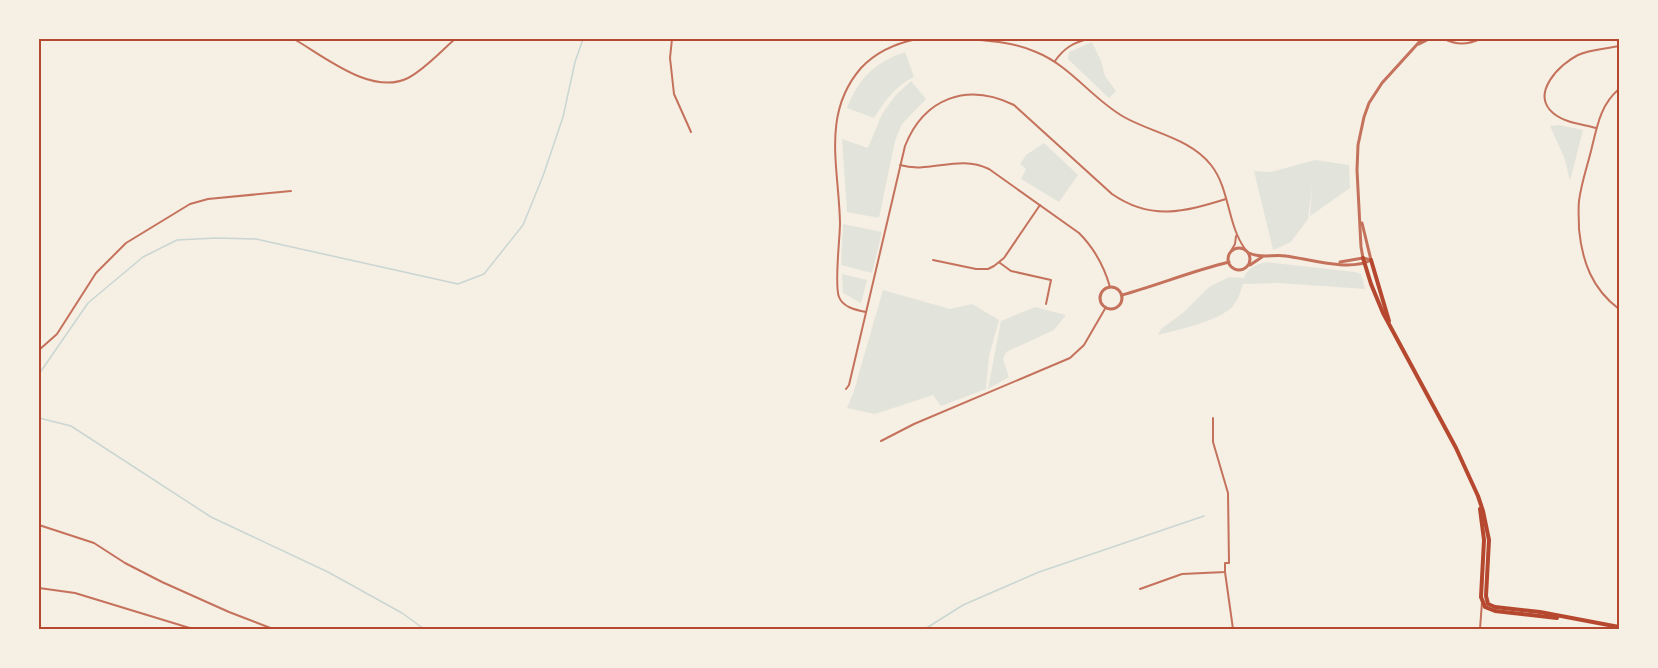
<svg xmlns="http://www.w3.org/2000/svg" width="1658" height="668" font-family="Commissioner,sans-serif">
	<rect width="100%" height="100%" fill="#f6efe4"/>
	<g fill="#e2e4dc">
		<polygon points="1092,42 1101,61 1105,76 1116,91 1109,98 1068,59 1069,52"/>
		<path d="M905 52 914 77C896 85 884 102 874 118L847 108C858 79 875 62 905 52Z"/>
		<polygon points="911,81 926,99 902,124 895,141 879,218 847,212 842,139 868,148 882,114 895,96"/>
		<polygon points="1559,125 1583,130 1570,181 1564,157 1550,126"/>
		<polygon points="1044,143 1078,175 1059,202 1021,179 1026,169 1020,164 1026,155"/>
		<polygon points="1315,160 1349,165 1350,188 1310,216 1312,185 1308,219 1291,242 1273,250 1254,171 1271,172"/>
		<polygon points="843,224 882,232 872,273 841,265"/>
		<path d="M1266 262 1355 272 1361 274 1365 289 1279 283 1243 284C1241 291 1238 300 1233 306 1220 321 1177 330 1158 335L1161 329 1184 312 1209 287 1229 277 1244 278C1248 267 1256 265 1266 262Z"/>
		<polygon points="842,274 867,280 861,303 843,293"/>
		<polygon points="883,290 950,309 972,304 999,320 989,356 986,389 941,406 933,395 875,414 847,408 853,394"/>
		<polygon points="1035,307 1066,315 1054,330 1006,352 1003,359 1009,377 988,389 1001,321"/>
	</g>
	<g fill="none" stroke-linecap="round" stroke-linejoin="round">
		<g stroke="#c9d6d2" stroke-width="1.5">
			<polyline points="39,374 88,303 143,257 177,240 216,238 256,239 458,284 484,274 523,225 543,176 563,117 575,62 583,39"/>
			<polyline points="39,418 71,426 211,517 328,572 402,613 424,629"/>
			<polyline points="925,629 963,605 1039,572 1204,516"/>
		</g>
		<g stroke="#c5725c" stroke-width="2">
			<path d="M294 39C325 57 372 96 408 78 425 69 440 52 455 39"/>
			<polyline points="672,39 670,58 674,94 691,132"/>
			<path d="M965 39C989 41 1014 42 1036 52 1071 66 1092 99 1124 117 1152 133 1190 138 1211 165 1230 189 1227 224 1245 249"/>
			<path d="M1444 39C1457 45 1467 45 1480 39"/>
			<path d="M1055 61C1064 48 1074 42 1089 39"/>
			<path d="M1619 89C1600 105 1597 127 1591 151 1587 167 1581 184 1579 201 1578 210 1579 219 1579 229 1582 261 1592 289 1619 309"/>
			<path d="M1596 128C1582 124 1565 123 1553 113 1530 93 1560 64 1578 55 1590 49 1606 49 1619 46"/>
			<path d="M900 165C930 174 958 154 989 169L1079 233C1095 249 1104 266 1110 287"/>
			<polyline points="1231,251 1235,244 1236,236"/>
			<polyline points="933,260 976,269 988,269 994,266 1004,258 1040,205"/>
			<polyline points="1000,263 1011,271 1051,280 1046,304"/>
			<path d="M866 312C855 310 843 307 839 297 834 285 840 239 840 223 839 168 821 114 861 68 876 52 897 43 917 39"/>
			<polyline points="39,350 57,334 96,273 126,243 190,204 208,199 291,191"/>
			<path d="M846 389 849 385 905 146C924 98 967 82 1014 105L1112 194C1151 221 1184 212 1226 199"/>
			<polyline points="881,441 914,424 1070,358 1084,345 1106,307"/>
			<polyline points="39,525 94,543 125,563 162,582 229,612 273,629"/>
			<polyline points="1225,572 1233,629"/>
			<polyline points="39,588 75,593 193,629"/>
			<polyline points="1140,589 1182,574 1225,572 1225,563 1229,563 1228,493 1213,442 1213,418"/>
			<polyline points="1480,629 1482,602"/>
		</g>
		<g stroke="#c5725c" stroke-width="3">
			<polyline points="1419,44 1429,39"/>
			<polyline points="1362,223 1371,260"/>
			<circle cx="1239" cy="259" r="11"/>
			<path d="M1249 253C1261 259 1273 254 1286 256 1309 259 1350 272 1371 260"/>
			<polyline points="1363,258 1361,247 1357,170 1358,145 1364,117 1369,103 1382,83 1422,39"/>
			<polyline points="1340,262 1363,258 1371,260"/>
			<polyline points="1250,265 1262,257"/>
			<circle cx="1111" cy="298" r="11"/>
			<path d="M1122 295C1158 285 1192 271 1229 262"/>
		</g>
		<g stroke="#b5482f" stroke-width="4">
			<polyline points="1363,258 1371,284 1383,313 1456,448 1478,496 1483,511 1489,540 1486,596 1488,604 1495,607 1540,612 1619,627"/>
			<polyline points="1371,260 1389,321"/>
			<polyline points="1480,509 1484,540 1481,597 1485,607 1495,611 1557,618"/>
		</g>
	</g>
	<rect width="1658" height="668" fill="none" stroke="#f6efe4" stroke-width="81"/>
	<rect x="40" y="40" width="1578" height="588" fill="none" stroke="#b5482f" stroke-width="2"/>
</svg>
